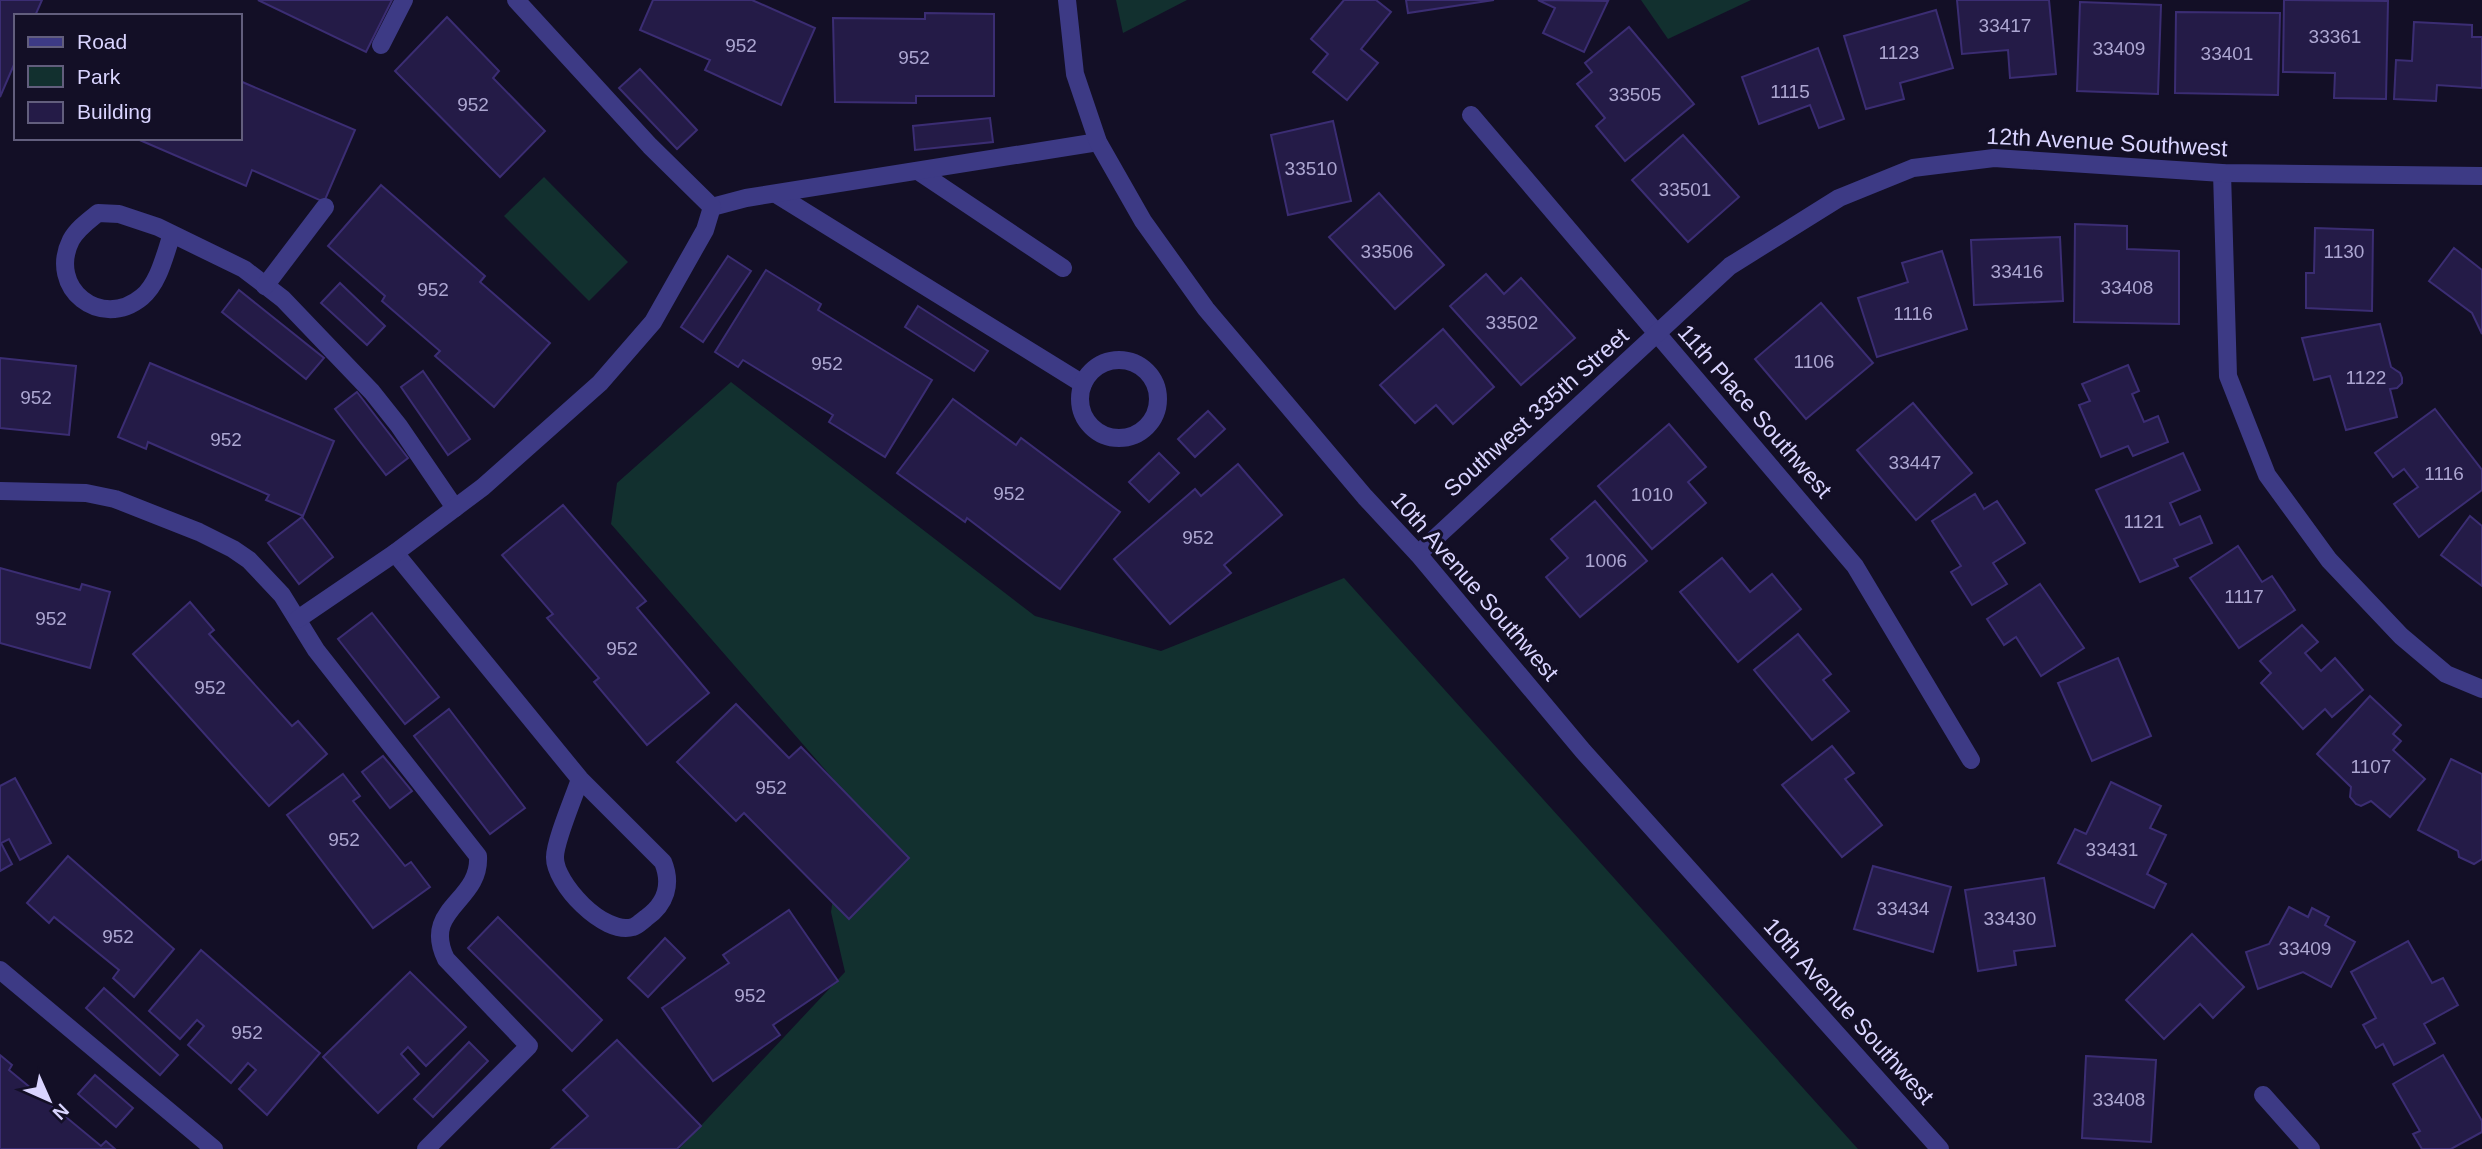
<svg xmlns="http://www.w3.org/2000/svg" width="2482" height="1149" font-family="Arial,sans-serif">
	<rect width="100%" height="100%" fill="#130f26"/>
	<g fill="#12302f">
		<polygon points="1116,0 1187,0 1123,33"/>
		<polygon points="1641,0 1751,0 1668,39"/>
		<polygon points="544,177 628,262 589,301 504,216"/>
		<polygon points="731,382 1035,616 1161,651 1344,578 1858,1149 679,1149 845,972 831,912 848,796 611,524 617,483"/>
	</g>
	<g fill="#241b47" stroke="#3b2d73" stroke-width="2">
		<polygon points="0,0 42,0 35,16 16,16 16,60 0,97"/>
		<polygon points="258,0 392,0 366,52"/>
		<polygon points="653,0 752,0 815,28 781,105 705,70 710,60 640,30"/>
		<polygon points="1344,0 1376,0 1391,12 1361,49 1378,63 1347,100 1313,72 1328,54 1311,39"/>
		<polygon points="1406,0 1494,0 1408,13"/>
		<polygon points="1538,0 1608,1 1584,52 1543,33 1555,8"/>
		<polygon points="1957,0 2049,0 2056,74 2010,78 2008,50 1962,54"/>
		<polygon points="2284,0 2388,1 2386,99 2334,98 2335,73 2283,72"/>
		<polygon points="2080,2 2161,5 2158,94 2077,91"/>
		<polygon points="1936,10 1953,68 1900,83 1904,99 1866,109 1844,36"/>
		<polygon points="2176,12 2280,13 2278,95 2175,93"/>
		<polygon points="925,13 994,14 994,96 916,96 916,103 835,102 833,18 925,19"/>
		<polygon points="447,17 499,71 493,78 545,131 500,177 395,71"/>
		<polygon points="2414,22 2472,25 2472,37 2482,37 2482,88 2437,85 2436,101 2394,99 2396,60 2412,61"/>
		<polygon points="1629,27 1694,104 1625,161 1596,126 1605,118 1577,84 1592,72 1585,63"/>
		<polygon points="1818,48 1844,119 1819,128 1810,105 1759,124 1742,77"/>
		<polygon points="640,69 697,130 677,149 619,88"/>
		<polygon points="240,81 355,130 324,202 252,170 246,186 135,138 240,138"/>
		<polygon points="990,118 993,142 915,150 913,126"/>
		<polygon points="1333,121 1351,201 1288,215 1271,135"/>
		<polygon points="1683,135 1739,197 1688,242 1632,180"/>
		<polygon points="381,185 485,276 480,282 550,343 494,407 435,356 440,351 382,301 385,296 328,246"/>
		<polygon points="1379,193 1444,265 1395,309 1329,237"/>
		<polygon points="2075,224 2127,226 2127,249 2179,251 2179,324 2074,322"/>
		<polygon points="2315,228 2373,230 2372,311 2306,308 2306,273 2314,273"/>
		<polygon points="2060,237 2063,301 1974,305 1971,240"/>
		<polygon points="2454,248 2482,270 2482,334 2472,313 2429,281"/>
		<polygon points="1942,251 1967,329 1877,357 1858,298 1908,282 1902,263"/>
		<polygon points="728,256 751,271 703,342 681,327"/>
		<polygon points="766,270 821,304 818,310 932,380 885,457 829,422 833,415 743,360 738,367 715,352"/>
		<polygon points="1486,274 1504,294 1521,278 1575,338 1521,385 1450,306"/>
		<polygon points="340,283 385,326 367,345 321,303"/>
		<polygon points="239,290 324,358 306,379 222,312"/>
		<polygon points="1821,303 1873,363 1806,419 1755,359"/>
		<polygon points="918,306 988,351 974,371 905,327"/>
		<polygon points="2380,324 2391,367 2400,373 2402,378 2402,383 2397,388 2390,389 2397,417 2346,430 2330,376 2314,380 2302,338"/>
		<polygon points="1443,329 1494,387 1453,424 1436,405 1415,423 1380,385"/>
		<polygon points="0,358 76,366 69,435 0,428"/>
		<polygon points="150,363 334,441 303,516 266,500 269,495 148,442 146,449 118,437"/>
		<polygon points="2128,365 2139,391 2132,394 2144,422 2158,416 2168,442 2133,456 2128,446 2101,457 2079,405 2090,401 2082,384"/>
		<polygon points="423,371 470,439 448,455 401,387"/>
		<polygon points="357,392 408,458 386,475 335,409"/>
		<polygon points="953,399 1016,445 1021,438 1120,512 1060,589 967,518 965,522 897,473"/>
		<polygon points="1913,403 1972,473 1916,520 1857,450"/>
		<polygon points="2435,409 2482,470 2482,490 2419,537 2394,504 2418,487 2404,469 2393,477 2375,453"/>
		<polygon points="1208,411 1225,429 1195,457 1178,439"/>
		<polygon points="1669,424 1706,467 1688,482 1706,503 1652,549 1598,486"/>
		<polygon points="1159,453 1179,473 1149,502 1129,482"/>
		<polygon points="2183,453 2200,490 2170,503 2180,525 2200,516 2212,543 2174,559 2178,566 2140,582 2096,490"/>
		<polygon points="1238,464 1282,515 1224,565 1231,573 1170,624 1114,559 1195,489 1201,496"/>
		<polygon points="1975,494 1984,509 1997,501 2025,543 1993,563 2007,584 1972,605 1951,572 1961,566 1932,521"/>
		<polygon points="1595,501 1647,561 1580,617 1546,577 1568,558 1551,539"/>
		<polygon points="563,505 646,601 637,608 709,693 647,745 594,682 599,678 547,618 553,614 502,555"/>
		<polygon points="2470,516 2482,526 2482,586 2441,555"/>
		<polygon points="302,517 333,557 299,584 268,543"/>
		<polygon points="2238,546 2262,582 2272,576 2295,610 2239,648 2190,578"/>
		<polygon points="1722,558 1750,592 1772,574 1801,609 1738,662 1680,592"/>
		<polygon points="0,568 80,590 82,584 110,592 90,668 0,643"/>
		<polygon points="2040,584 2084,648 2041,676 2016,637 2004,645 1987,619"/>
		<polygon points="190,602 214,630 209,634 292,726 298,721 327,754 269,806 133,654"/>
		<polygon points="372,613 439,697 405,724 338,639"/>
		<polygon points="2302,625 2318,642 2305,653 2321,671 2335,658 2363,690 2332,717 2325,709 2303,729 2261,683 2271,673 2260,661"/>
		<polygon points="1798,634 1831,674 1823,680 1849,711 1812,740 1754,670"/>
		<polygon points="2118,658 2151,736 2092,761 2058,683"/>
		<polygon points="2370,696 2401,725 2393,734 2401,741 2393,750 2425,779 2390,817 2371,801 2361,806 2356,804 2350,797 2351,787 2317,754"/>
		<polygon points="736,704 789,758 801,747 909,858 849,919 744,813 736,821 677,762"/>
		<polygon points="449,709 525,808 490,834 414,736"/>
		<polygon points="1832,746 1854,773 1845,779 1882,825 1842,857 1782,785"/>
		<polygon points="383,756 412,791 390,808 362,772"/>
		<polygon points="2451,759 2482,774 2482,859 2474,864 2459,857 2458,851 2418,830"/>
		<polygon points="343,774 360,796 353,801 405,866 411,862 430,887 373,928 287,815"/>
		<polygon points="15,778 51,843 20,860 9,839 1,843 12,864 0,871 0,786"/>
		<polygon points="2111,782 2161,806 2150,828 2166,835 2147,874 2166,884 2154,908 2058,863 2075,829 2086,834"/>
		<polygon points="68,856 174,949 134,997 113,978 119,970 54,917 49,923 27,903"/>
		<polygon points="1873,866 1951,887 1933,952 1854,929"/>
		<polygon points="2044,878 2055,946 2014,951 2016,965 1978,971 1965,890"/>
		<polygon points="2289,907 2308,917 2312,908 2329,917 2325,925 2355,942 2331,987 2303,972 2258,989 2246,952 2269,944"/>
		<polygon points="789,910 838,981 773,1025 780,1035 713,1081 662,1008 729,963 723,955"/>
		<polygon points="498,917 602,1020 572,1051 468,948"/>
		<polygon points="2192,934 2244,987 2213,1018 2200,1004 2164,1039 2126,1000"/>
		<polygon points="665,938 685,958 648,997 628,978"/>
		<polygon points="2408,941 2432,983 2443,978 2458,1005 2424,1024 2435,1043 2394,1065 2383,1044 2376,1048 2363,1025 2376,1018 2351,972"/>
		<polygon points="201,950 320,1053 267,1115 239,1089 256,1070 248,1063 231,1083 188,1045 204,1026 197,1020 180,1039 149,1011"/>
		<polygon points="410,972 466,1027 426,1066 408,1047 401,1054 419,1074 378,1113 323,1057"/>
		<polygon points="104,988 178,1055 160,1075 86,1008"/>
		<polygon points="617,1040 701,1126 677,1149 551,1149 588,1116 563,1090"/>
		<polygon points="469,1042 488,1061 433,1117 414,1099"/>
		<polygon points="0,1055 12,1065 9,1070 101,1146 106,1141 115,1149 0,1149"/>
		<polygon points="2443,1055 2482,1121 2482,1132 2451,1149 2422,1149 2413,1134 2420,1131 2393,1084"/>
		<polygon points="2086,1056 2156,1060 2151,1142 2082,1138"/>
		<polygon points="95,1075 133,1108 116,1127 78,1094"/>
	</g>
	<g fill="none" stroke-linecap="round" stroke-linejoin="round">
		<g stroke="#3d3a85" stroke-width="18">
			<polyline points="381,45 404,0"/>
			<polyline points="918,171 1063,268"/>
			<polyline points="776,194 1083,384"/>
			<polyline points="712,207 746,198 1098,142"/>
			<path d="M172 234C165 254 159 283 142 297 101 331 47 288 71 240 77 229 88 221 98 213L119 214 158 227 244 269 283 299 372 392 399 426 455 508"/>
			<polyline points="265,286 325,207"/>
			<circle cx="1119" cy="399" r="39"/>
			<path d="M0 491 86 493 115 499 199 532 233 549 249 560 282 595 316 650 478 856C481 902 421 908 446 959L529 1046 426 1149"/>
			<path d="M395 553 580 779 663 862C672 884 666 904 646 918 642 921 637 926 633 927 604 936 554 883 555 857 555 841 574 797 580 779"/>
			<polyline points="298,619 395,553 483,487 600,383 653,322 705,230 712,207 650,146 516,0"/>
			<polyline points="0,970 214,1149"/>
		</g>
		<g stroke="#3d3a85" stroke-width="18">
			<polyline points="1471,115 1855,566 1971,760"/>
			<polyline points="2222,173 2228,376 2267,475 2329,560 2401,636 2446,674 2482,689"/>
			<polyline points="1418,554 1730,266 1839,198 1913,168 1994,158 2222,173 2482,176"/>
			<polyline points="2263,1095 2311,1149"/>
		</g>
		<polyline stroke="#3d3a85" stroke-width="18" points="1067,0 1075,74 1098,142 1143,221 1206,309 1365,497 1418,554 1583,751 1940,1149"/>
	</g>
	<g text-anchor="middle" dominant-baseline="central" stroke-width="6" stroke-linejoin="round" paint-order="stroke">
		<g font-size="19" fill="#aca6d1">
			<text x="2005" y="25">33417</text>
			<text x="2335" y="36">33361</text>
			<text x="741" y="45">952</text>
			<text x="2119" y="48">33409</text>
			<text x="1899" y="52">1123</text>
			<text x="2227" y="53">33401</text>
			<text x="914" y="57">952</text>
			<text x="1790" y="91">1115</text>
			<text x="1635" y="94">33505</text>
			<text x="473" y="104">952</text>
			<text x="1311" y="168">33510</text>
			<text x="1685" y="189">33501</text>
			<text x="1387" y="251">33506</text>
			<text x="2344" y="251">1130</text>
			<text x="2017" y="271">33416</text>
			<text x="2127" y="287">33408</text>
			<text x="433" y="289">952</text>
			<text x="1913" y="313">1116</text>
			<text x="1512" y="322">33502</text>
			<text x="1814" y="361">1106</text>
			<text x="827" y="363">952</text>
			<text x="2366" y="377">1122</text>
			<text x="36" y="397">952</text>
			<text x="226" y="439">952</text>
			<text x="1915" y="462">33447</text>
			<text x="2444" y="473">1116</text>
			<text x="1009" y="493">952</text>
			<text x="1652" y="494">1010</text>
			<text x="2144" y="521">1121</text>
			<text x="1198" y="537">952</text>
			<text x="1606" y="560">1006</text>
			<text x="2244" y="596">1117</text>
			<text x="51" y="618">952</text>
			<text x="622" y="648">952</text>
			<text x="210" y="687">952</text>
			<text x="2371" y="766">1107</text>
			<text x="771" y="787">952</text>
			<text x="344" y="839">952</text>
			<text x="2112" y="849">33431</text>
			<text x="1903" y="908">33434</text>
			<text x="2010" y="918">33430</text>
			<text x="118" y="936">952</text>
			<text x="2305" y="948">33409</text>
			<text x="750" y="995">952</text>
			<text x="247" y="1032">952</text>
			<text x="2119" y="1099">33408</text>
		</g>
		<g font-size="23" fill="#d9d4ff" stroke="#130f26">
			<text transform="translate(2107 142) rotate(3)">12th Avenue Southwest</text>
			<text transform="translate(1755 411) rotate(49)">11th Place Southwest</text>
			<text transform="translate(1536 412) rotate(-42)">Southwest 335th Street</text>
			<text transform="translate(1475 586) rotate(49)">10th Avenue Southwest</text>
			<text transform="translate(1849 1011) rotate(48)">10th Avenue Southwest</text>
		</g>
	</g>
	<rect x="14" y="14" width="228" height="126" fill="#130f26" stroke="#625e7d" stroke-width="2"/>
	<rect x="28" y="37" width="35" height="10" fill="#3d3a85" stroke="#625e7d" stroke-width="2"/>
	<text x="77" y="49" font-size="21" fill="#d9d4ff">Road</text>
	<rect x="28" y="66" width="35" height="21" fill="#12302f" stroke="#625e7d" stroke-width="2"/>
	<text x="77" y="84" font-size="21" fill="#d9d4ff">Park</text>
	<rect x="28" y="102" width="35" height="21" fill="#241b47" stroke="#625e7d" stroke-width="2"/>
	<text x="77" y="119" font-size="21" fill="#d9d4ff">Building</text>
	<g transform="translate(49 1100) rotate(135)" stroke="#130f26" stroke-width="5" paint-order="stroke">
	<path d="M0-5L12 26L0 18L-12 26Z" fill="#d9d4ff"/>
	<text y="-10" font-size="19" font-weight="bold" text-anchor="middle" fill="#d9d4ff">N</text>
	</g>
</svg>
